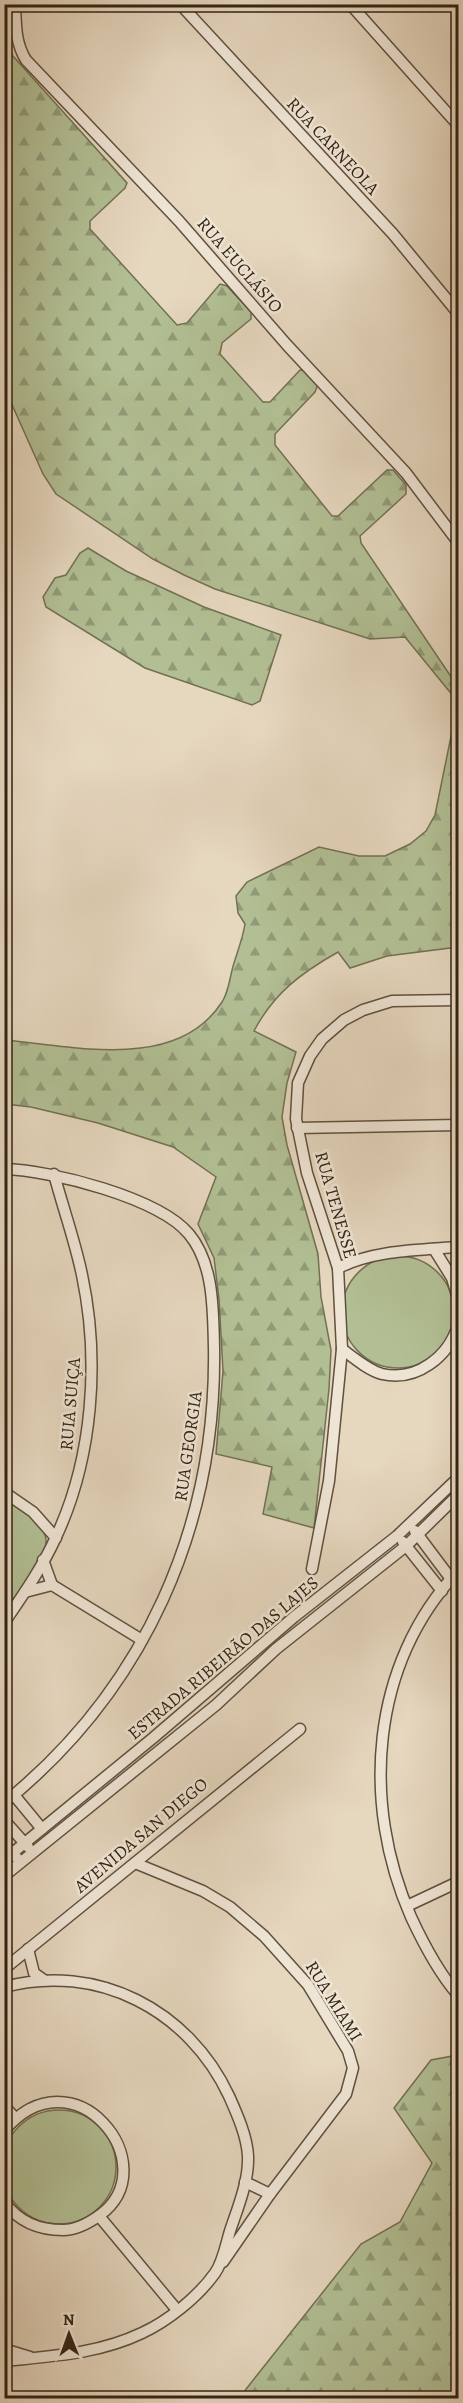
<svg xmlns="http://www.w3.org/2000/svg" width="463" height="2403" font-family="Alegreya,serif">
	<defs>
		<pattern id="forest-firs" width="22" height="20" patternUnits="userSpaceOnUse" patternTransform="scale(1.5)"><rect width="22" height="20" fill="#b2bf94"/><path d="M5 1l3.5 6h-7zM16 11l3.5 6h-7z" fill="#919b78"/></pattern>
	</defs>
	<rect width="100%" height="100%" fill="#e6d7bf"/>
	<filter id="stains"><feTurbulence type="fractalNoise" baseFrequency=".00333" numOctaves="4"/><feColorMatrix values="0 0 0 0 .2 0 0 0 0 .09 0 0 0 0 .02 0 0 0 .5 -.17"/></filter>
	<radialGradient id="worn" r=".72"><stop offset=".6" stop-color="#630" stop-opacity="0"/><stop offset="1" stop-color="#630" stop-opacity=".3"/></radialGradient>
	<g fill="url(#forest-firs)" stroke="#727154" stroke-width="1.5">
		<path d="M4 18 12 55 127 183 125 188 90 221V229L177 325 187 323 220 284 227 286 251 312V319L222 343 220 354 263 402H270L300 370 308 371 318 384 315 392 275 434V445L332 516H338L387 470H393L406 485V494L360 536 361 543 458 687V947L387 956 350 968 338 952C301 973 274 993 254 1031L296 1052 287 1083 282 1117 287 1145 318 1254 321 1297 331 1350 329 1389 314 1528 263 1514 272 1467 216 1454 223 1371 219 1299 214 1258 198 1224 216 1177 173 1147 98 1123 31 1107 5 1104V1040C74 1046 177 1072 222 1002 229 992 230 975 234 963 238 950 243 937 245 924L238 913 236 896 247 882 319 847 359 856H385L410 844 426 831 435 815 458 702 405 637 370 639 215 589 184 575 153 559 56 494 43 474 5 389Z"/>
		<polygon points="88,548 126,571 204,607 281,635 260,701 252,705 145,668 46,607 43,597 55,578 66,575 80,553"/>
		<polygon points="458,2055 458,2398 239,2398 361,2244 400,2222 432,2163 394,2108 431,2060"/>
	</g>
	<g fill="#b2bf94" stroke="#727154" stroke-width="1.5">
		<circle cx="398" cy="1312" r="56"/>
		<path d="M4 1499C19 1506 47 1524 46 1542 46 1554 35 1567 29 1576 22 1587 16 1600 5 1604Z"/>
		<circle cx="59" cy="2167" r="57"/>
	</g>
	<g fill="none" stroke-linecap="round" stroke-linejoin="round">
		<g stroke="#5f503f" stroke-width="13">
			<g id="street">
				<path d="M15 4C16 25 15 42 26 60L179 221 287 345 406 473 458 542"/>
				<polyline points="180,4 393,234 458,313"/>
				<polyline points="350,4 458,125"/>
				<polyline points="297,1128 458,1125"/>
				<path d="M4 1169C51 1170 159 1198 189 1234 214 1264 213 1310 214 1347 217 1527 144 1690 4 1803"/>
				<polyline points="434,1249 452,1278 458,1299"/>
				<path d="M338 1268C375 1250 418 1250 458 1247"/>
				<path d="M342 1349C354 1358 368 1370 382 1374 417 1382 449 1356 458 1325"/>
				<polyline points="4,1492 33,1512 56,1538"/>
				<polyline points="415,1531 451,1579"/>
				<polyline points="403,1542 442,1591"/>
				<polyline points="43,1560 52,1585"/>
				<polyline points="312,1569 329,1481 342,1349 338,1268 307,1173 296,1119 298,1083 310,1056 322,1039 344,1020 363,1010 392,1001 458,1000"/>
				<path d="M458 1571C370 1665 361 1803 411 1917 424 1945 438 1972 458 1995"/>
				<polyline points="52,1585 142,1640"/>
				<polyline points="25,1592 52,1585"/>
				<path d="M4 1623C23 1595 42 1568 56 1537 93 1458 100 1360 82 1275 75 1241 63 1208 54 1174"/>
				<polyline points="14,1795 42,1829"/>
				<polyline points="4,1820 28,1847"/>
				<polyline points="4,1845 17,1858"/>
				<polyline points="4,1860 153,1738 294,1617 397,1536 458,1478"/>
				<polyline points="135,1863 203,1891 230,1907 264,1936 308,1985 348,2051 353,2068 346,2094 270,2194 223,2262"/>
				<polyline points="4,1876 216,1705 276,1649 406,1546 458,1495"/>
				<polyline points="407,1906 458,1882"/>
				<polyline points="28,1949 34,1973 44,1980"/>
				<polyline points="4,1969 300,1729"/>
				<path d="M4 1987C97 1962 189 2010 229 2096 237 2114 247 2136 248 2156 249 2181 238 2207 230 2231 226 2244 223 2262 215 2273 198 2297 168 2321 142 2333 98 2354 52 2356 4 2361"/>
				<polyline points="4,2106 15,2118"/>
				<path d="M4 2131C73 2048 168 2165 100 2215 89 2223 77 2230 63 2230 38 2230 19 2222 4 2202"/>
				<polyline points="245,2182 270,2194"/>
				<polyline points="99,2216 177,2310"/>
				<polyline points="4,2349 30,2357"/>
			</g>
		</g>
		<use href="#street" stroke="#efe5d5" stroke-width="10"/>
	</g>
	<g text-anchor="middle" dominant-baseline="central" stroke-width="5" stroke-linejoin="round" paint-order="stroke">
		<g font-size="18" fill="#322314" stroke="#efe5d5">
			<text transform="translate(333 146) rotate(47)">RUA CARNEOLA</text>
			<text transform="translate(240 265) rotate(49)">RUA EUCLÁSIO</text>
			<text transform="translate(336 1205) rotate(74)">RUA TENESSE</text>
			<text transform="translate(70 1404) rotate(-85)">RUIA SUIÇA</text>
			<text transform="translate(188 1446) rotate(-82)">RUA GEORGIA</text>
			<text transform="translate(223 1658) rotate(-40)">ESTRADA RIBEIRÃO DAS LAJES</text>
			<text transform="translate(141 1835) rotate(-40)">AVENIDA SAN DIEGO</text>
			<text transform="translate(334 2001) rotate(58)">RUA MIAMI</text>
		</g>
	</g>
	<rect width="463" height="2403" fill="none" stroke="#e6d7bf" stroke-width="24"/>
	<rect x="6" y="6" width="451" height="2391" fill="none" stroke="#322314" stroke-width="3"/>
	<rect x="12" y="12" width="439" height="2379" fill="none" stroke="#322314" stroke-width="1.5"/>
	<g transform="translate(69 2334) rotate(359)" stroke="#efe5d5" stroke-width="4.5" paint-order="stroke">
	<path d="M0-4.5L10 22L0 15L-10 22Z" fill="#322314"/>
	<text y="-9" font-size="16" font-weight="bold" text-anchor="middle" fill="#322314">N</text>
	</g>
	<rect width="100%" height="100%" filter="url(#stains)"/>
	<rect width="100%" height="100%" fill="url(#worn)"/>
</svg>
